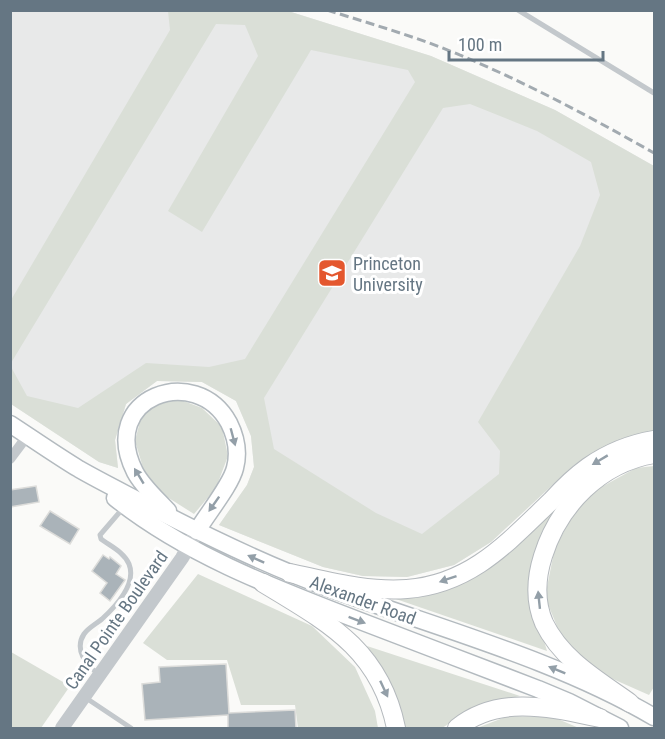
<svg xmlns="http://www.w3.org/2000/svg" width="665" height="739" font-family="'Roboto Condensed',sans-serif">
	<rect width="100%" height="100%" fill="#fafaf8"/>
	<polygon fill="#e8e9e9" points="10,11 288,11 431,56 555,110 654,166 654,433 613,442 574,465 491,542 454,565 407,577 363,576 323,567 219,525 247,485 254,467 251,436 236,401 202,382 157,381 126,404 115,440 118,468 99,462 11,404"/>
	<g fill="#dadfd7" fill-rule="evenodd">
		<path d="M168 11H288L431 56 555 110 654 166V433L613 442 574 465 491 542 454 565 407 577 363 576 323 567 219 525 247 485 254 467 251 436 236 401 202 382 157 381 126 404 115 440 118 468 99 462 11 404 10 365 27 396 78 408 146 363 209 367 245 359 415 82 408 70 311 50 202 232 168 211 258 56 245 25 216 24 11 363V300L170 30ZM470 104 537 131 591 162 600 195 580 246 478 422 500 451 499 474 422 534 376 513 274 449 264 398 443 108Z"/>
		<polygon points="173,397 202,408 222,427 228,456 216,488 194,514 164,495 144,471 135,441 142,413"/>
		<polygon points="654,466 654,687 649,695 597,672 561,636 545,597 555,547 574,514 596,490 636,468"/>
		<polygon points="552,511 531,596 547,651 390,597 478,574"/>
		<polygon points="198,574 312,626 355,667 375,711 378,728 298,728 295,705 241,705 227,660 167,660 143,643"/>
		<polygon points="367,646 520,696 481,704 442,728 404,728 402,715 388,677"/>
		<polygon points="11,652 70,686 41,728 11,728"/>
		<polygon points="508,716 553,717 579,728 477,728"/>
	</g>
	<g fill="#aab3b9" stroke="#dcdcda" stroke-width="1.5">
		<polygon points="36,486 39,502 10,507 10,490"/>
		<polygon points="50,511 79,529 70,544 40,526"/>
		<polygon points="103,555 109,559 110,557 121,566 116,574 125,580 110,601 100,593 107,583 92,571"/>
		<polygon points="226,664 229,713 295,710 296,729 228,729 228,715 145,720 142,684 160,682 159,667"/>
	</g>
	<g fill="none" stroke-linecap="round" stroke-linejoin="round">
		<g stroke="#b3babf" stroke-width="19">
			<g id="secondary">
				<path d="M10 424C33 439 56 455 79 469 100 481 122 492 143 503 204 535 265 565 329 588 437 628 555 659 654 717"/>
				<path d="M115 498C185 554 272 587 355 619 416 642 477 666 538 689L569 702 620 728"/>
				<path d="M168 511C157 499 143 487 135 472 97 397 196 362 229 423 236 437 239 453 235 468 231 485 207 514 197 531"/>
			</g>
		</g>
		<g stroke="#b4b9bd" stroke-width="20">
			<g id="trunk">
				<path d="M290 573C328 581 367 592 407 589 471 584 507 543 551 501 562 489 574 477 588 467 608 453 630 444 654 440"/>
				<path d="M263 583C327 622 380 649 396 728"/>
				<path d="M630 703C598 680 562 660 544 623 535 602 536 578 543 556 559 505 600 463 654 454"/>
				<path d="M457 728C499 694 552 708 600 718"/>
			</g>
		</g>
		<g stroke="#c3c8cc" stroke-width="5">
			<polyline points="518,10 654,93"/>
			<path d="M98 673C86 666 74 649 84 634 88 628 96 624 102 619 115 607 137 584 129 564 124 552 110 546 101 539L100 535 124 507"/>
			<polyline points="86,698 131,728"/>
		</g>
		<polyline stroke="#c3c8cc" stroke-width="10" points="10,459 28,435"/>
		<polyline stroke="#c3c8cc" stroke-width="14" points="62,728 182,558 197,531"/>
		<use href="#secondary" stroke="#fff" stroke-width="16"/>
		<use href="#trunk" stroke="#fff" stroke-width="18"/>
		<path stroke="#a2aab0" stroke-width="3" stroke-dasharray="9 4.5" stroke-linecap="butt" d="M327 10C365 22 403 33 440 47 514 76 585 114 654 153"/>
	</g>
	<defs><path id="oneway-solid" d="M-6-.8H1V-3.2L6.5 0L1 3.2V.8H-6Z" transform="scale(1.5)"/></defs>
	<g fill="#939fa8">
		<use href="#oneway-solid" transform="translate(233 437) rotate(75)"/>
		<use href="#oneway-solid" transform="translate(600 460) rotate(149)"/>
		<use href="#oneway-solid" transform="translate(139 476) rotate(-121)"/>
		<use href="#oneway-solid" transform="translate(214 504) rotate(125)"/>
		<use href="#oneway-solid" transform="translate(256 559) rotate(-156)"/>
		<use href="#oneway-solid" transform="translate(448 579) rotate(161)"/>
		<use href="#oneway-solid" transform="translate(539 600) rotate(-96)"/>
		<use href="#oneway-solid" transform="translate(357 620) rotate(21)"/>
		<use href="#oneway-solid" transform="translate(557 670) rotate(-158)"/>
		<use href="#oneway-solid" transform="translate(384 689) rotate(65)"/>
	</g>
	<defs>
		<g id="university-square" transform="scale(1.5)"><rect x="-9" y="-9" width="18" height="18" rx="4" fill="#e4572e" stroke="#fff"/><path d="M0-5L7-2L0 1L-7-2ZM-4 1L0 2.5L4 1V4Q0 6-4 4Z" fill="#fff"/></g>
	</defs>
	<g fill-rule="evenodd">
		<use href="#university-square" x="332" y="273"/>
	</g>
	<g text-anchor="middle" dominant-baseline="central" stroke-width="6" stroke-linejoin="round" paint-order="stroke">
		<g font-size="18" fill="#657683" stroke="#fff" text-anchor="start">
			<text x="353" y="263">Princeton<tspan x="353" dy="21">University</tspan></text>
		</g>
		<g font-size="18" fill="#657683" stroke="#fff">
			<text transform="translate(363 600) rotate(20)">Alexander Road</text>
			<text transform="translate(116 620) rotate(-55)">Canal Pointe Boulevard</text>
		</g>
	</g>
	<rect width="665" height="739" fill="none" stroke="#657683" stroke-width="24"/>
	<path d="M449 51v9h154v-9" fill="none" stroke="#657683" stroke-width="3"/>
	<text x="458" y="51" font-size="18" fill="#657683" stroke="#ffffff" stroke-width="4.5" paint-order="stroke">100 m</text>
</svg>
